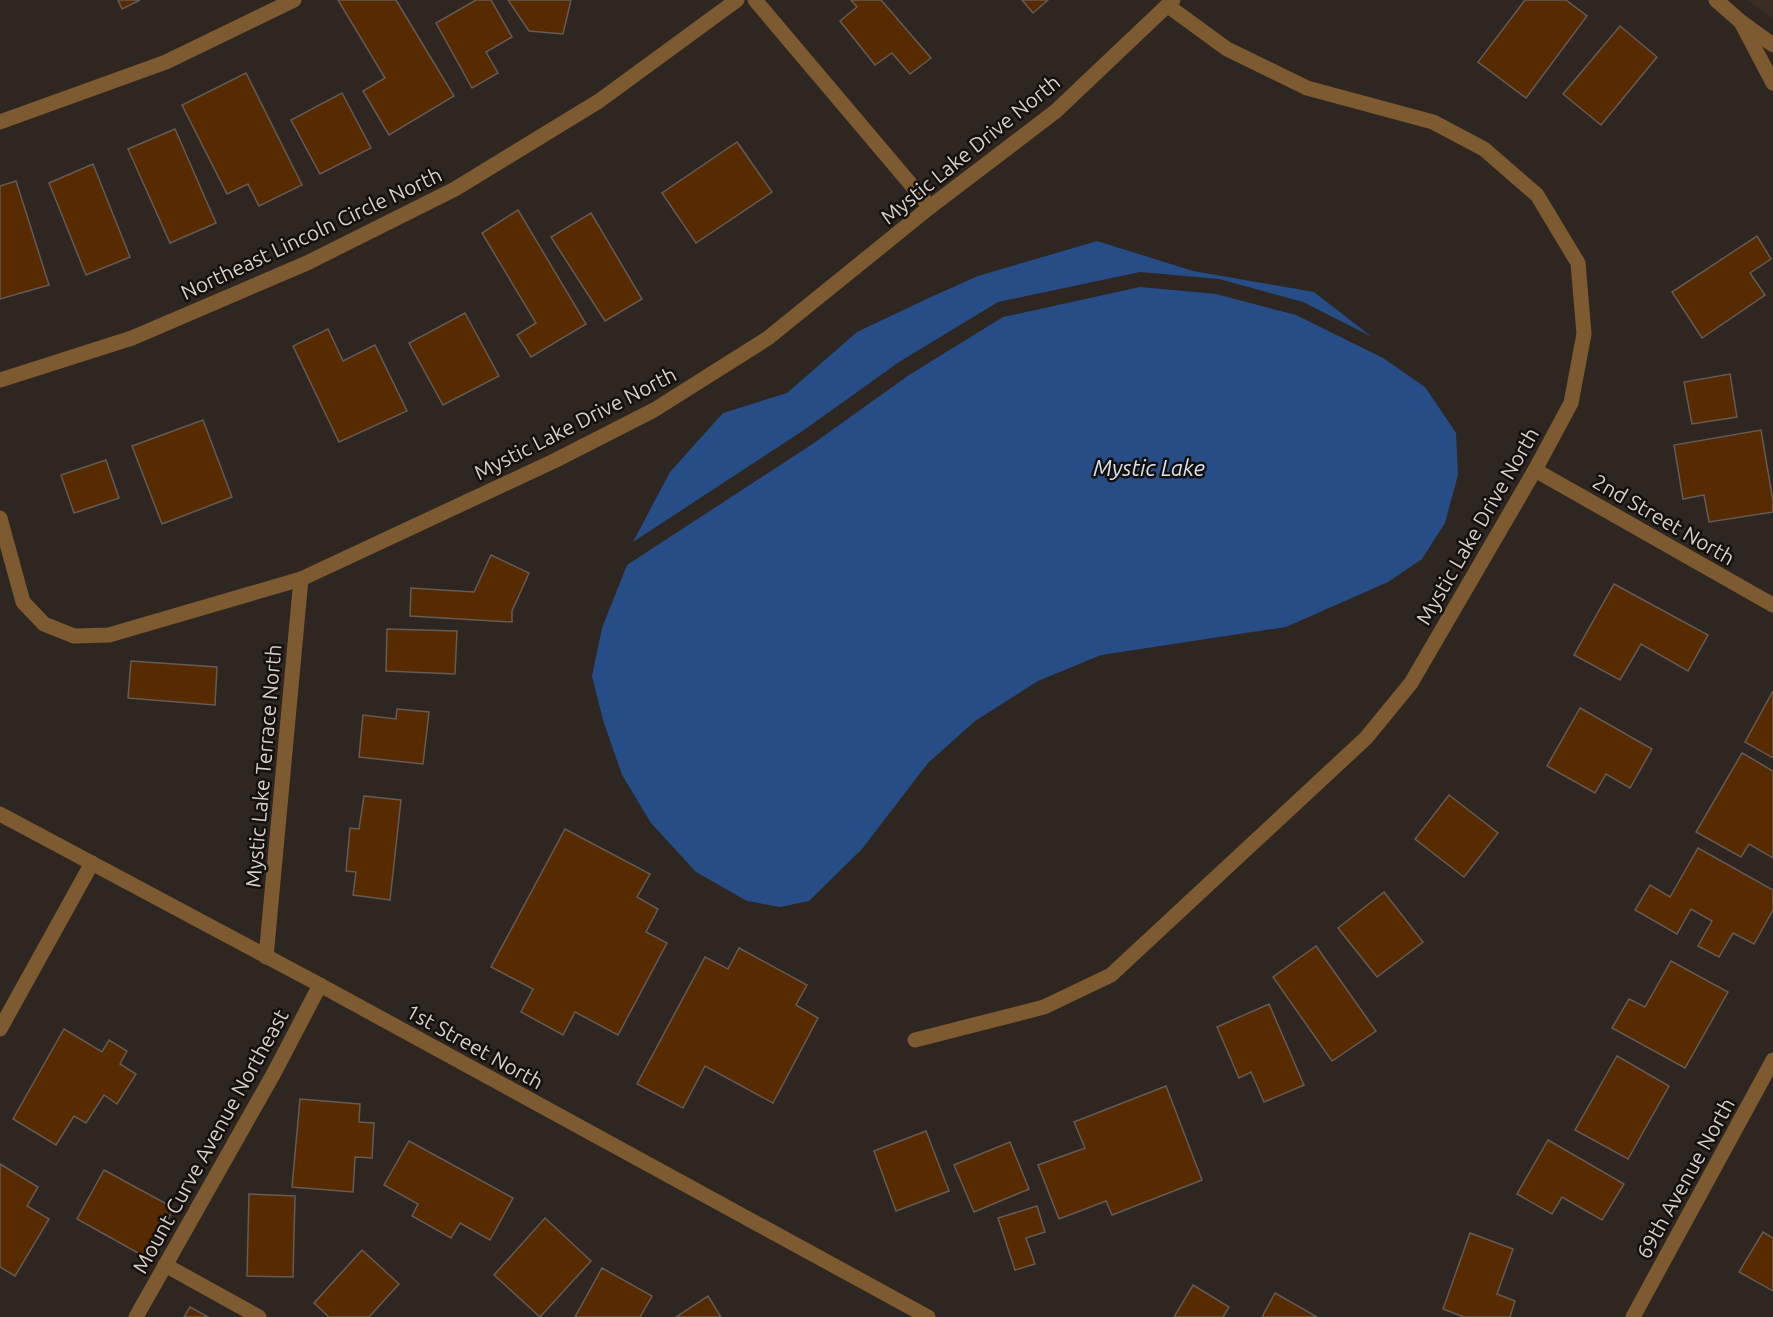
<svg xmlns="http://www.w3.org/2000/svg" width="1773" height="1317" font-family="Ubuntu,sans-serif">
	<rect width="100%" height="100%" fill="#2e2620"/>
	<polygon fill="#3a2d23" points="1747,0 1773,0 1773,19"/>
	<g fill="#274d87">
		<polygon points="1097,241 1193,271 1314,292 1372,337 1303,302 1219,279 1140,272 998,302 899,362 804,430 633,542 670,472 723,413 787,393 857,332 933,296 978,276"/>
		<polygon points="1140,287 1216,294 1296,315 1383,358 1425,387 1456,433 1458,475 1445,523 1422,559 1388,582 1286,627 1101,655 1038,681 975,721 928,763 862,849 809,901 780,907 747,901 696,872 651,823 622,775 603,720 592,676 602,628 627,565 814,443 909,375 1003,317"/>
	</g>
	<g fill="#582a00" stroke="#645b54" stroke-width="1.5">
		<polygon points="118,0 140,0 122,9"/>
		<polygon points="338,0 396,0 454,96 389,135 363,91 385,78"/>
		<polygon points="476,0 491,0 512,37 486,52 498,73 472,88 436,23"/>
		<polygon points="508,0 571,0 563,34 529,31"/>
		<polygon points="851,0 881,0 931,58 910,74 892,53 875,65 840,21 857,7"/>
		<polygon points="1022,0 1048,0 1033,13"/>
		<polygon points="1525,0 1566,0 1587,16 1526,98 1478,62"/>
		<polygon points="1620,26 1657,57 1601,125 1563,94"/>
		<polygon points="246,73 302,185 259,206 248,184 227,194 182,105"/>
		<polygon points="342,93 371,148 320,174 291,120"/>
		<polygon points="175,129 216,223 170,243 128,149"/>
		<polygon points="737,142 772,192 696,243 662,193"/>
		<polygon points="93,164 130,257 86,275 49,183"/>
		<polygon points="16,181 49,285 0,299 0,186"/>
		<polygon points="518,210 586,324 531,357 517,335 536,323 482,233"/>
		<polygon points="591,213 642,299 605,321 551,237"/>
		<polygon points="1757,236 1771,259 1750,273 1765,295 1702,338 1672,292"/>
		<polygon points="465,313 499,376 443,405 409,343"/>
		<polygon points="328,329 343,361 375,345 407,411 339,442 293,346"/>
		<polygon points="1730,374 1737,417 1692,424 1684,382"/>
		<polygon points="203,420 232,497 162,524 132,446"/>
		<polygon points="1761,430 1773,501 1773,512 1709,522 1704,495 1683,499 1674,445"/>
		<polygon points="106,460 119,498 74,513 61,475"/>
		<polygon points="491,555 529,573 512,611 512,622 410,616 411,588 474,592"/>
		<polygon points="1614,584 1708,635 1688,671 1641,644 1620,680 1574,655"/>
		<polygon points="387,629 457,631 455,674 386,671"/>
		<polygon points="131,661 217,667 215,705 128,698"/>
		<polygon points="1773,691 1773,758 1745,742"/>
		<polygon points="1580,708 1652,749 1630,788 1606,774 1595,793 1547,766"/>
		<polygon points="397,709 429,712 423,764 359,757 363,715 396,719"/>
		<polygon points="1742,753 1773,771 1773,858 1749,844 1741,857 1696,832"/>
		<polygon points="1449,795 1498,833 1464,877 1415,839"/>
		<polygon points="364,796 401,800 390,900 353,895 356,872 346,871 350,828 359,829"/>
		<polygon points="565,829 650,874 637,897 658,909 646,932 667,943 618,1035 575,1012 563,1035 521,1012 533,989 491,967"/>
		<polygon points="1698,848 1773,890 1773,910 1754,944 1733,933 1719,957 1698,946 1712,921 1691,909 1677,934 1635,910 1650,885 1670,897"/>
		<polygon points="1384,892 1423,942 1377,977 1338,928"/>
		<polygon points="1316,946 1376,1031 1332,1061 1273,977"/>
		<polygon points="739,948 807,985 796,1005 818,1018 773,1103 705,1066 683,1108 637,1084 705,957 728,969"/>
		<polygon points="1671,961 1728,992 1685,1068 1612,1028 1629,999 1645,1007"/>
		<polygon points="1269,1004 1304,1085 1264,1102 1251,1072 1239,1078 1217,1027"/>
		<polygon points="64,1029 102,1052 109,1040 127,1051 120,1064 136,1074 117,1104 104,1095 86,1123 74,1116 56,1145 13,1119"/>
		<polygon points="1617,1056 1669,1086 1628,1159 1575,1130"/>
		<polygon points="1166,1086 1202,1180 1112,1215 1106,1201 1059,1219 1038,1165 1085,1148 1074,1122"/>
		<polygon points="300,1099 360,1104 359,1122 374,1123 372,1158 355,1157 353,1192 292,1187"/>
		<polygon points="926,1131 949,1191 896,1211 874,1151"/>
		<polygon points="1548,1140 1624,1184 1602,1220 1562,1197 1552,1214 1517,1194"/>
		<polygon points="409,1141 513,1198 490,1240 460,1223 451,1238 412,1216 418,1204 384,1185"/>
		<polygon points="1010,1142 1029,1189 974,1212 954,1165"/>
		<polygon points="0,1164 38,1187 27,1206 49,1219 15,1276 0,1267"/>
		<polygon points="104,1170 174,1208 147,1258 77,1219"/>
		<polygon points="249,1194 295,1196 293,1277 247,1276"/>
		<polygon points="1037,1206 1045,1232 1026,1238 1035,1264 1015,1270 998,1218"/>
		<polygon points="545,1218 591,1261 540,1317 494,1275"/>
		<polygon points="1763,1232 1773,1238 1773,1291 1739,1272"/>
		<polygon points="1470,1233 1513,1249 1497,1294 1515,1301 1510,1317 1464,1317 1443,1309"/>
		<polygon points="362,1250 399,1284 369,1317 329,1317 314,1303"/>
		<polygon points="602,1268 652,1296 640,1317 575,1317"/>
		<polygon points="1193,1285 1229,1307 1223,1317 1174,1317"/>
		<polygon points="1275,1293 1317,1317 1262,1317"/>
		<polygon points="708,1296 721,1317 676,1317"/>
		<polygon points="190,1307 208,1317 184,1317"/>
	</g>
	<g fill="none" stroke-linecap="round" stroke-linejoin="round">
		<g stroke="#7d5a2f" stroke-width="15">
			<polyline points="755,0 930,207"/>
			<polyline points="1716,0 1740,21 1773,45"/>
			<polyline points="1742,24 1773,83"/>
			<polyline points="0,122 166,62 294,0"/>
			<polyline points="0,380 132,338 307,263 455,189 599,101 737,0"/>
			<polyline points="1535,470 1773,605"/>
			<polyline points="0,518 23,602 44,624 74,636 109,635 301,579 554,461 654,410 768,338 930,207 1056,111 1173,0"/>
			<polyline points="0,814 320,985 928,1317"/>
			<polyline points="266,957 301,579"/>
			<polyline points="0,1029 92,863"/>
			<polyline points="915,1040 1044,1007 1111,975 1366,738 1411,683 1535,470 1571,403 1584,334 1578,263 1537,195 1484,149 1433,122 1307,88 1227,49 1168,6"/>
			<polyline points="165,1265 259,1317"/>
			<polyline points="136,1317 274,1073 320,985"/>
			<polyline points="1633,1317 1773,1060"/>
		</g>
	</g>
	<g text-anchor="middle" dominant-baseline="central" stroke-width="5" stroke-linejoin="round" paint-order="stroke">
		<g font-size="21" fill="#d6d0cc" stroke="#13100d">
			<text transform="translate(970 149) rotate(-39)">Mystic Lake Drive North</text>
			<text transform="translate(311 233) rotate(-25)">Northeast Lincoln Circle North</text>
			<text transform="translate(575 423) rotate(-27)">Mystic Lake Drive North</text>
			<text transform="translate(1664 519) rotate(30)">2nd Street North</text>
			<text transform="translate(1477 526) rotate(-60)">Mystic Lake Drive North</text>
			<text transform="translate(263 766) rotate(-85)">Mystic Lake Terrace North</text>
			<text transform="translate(475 1046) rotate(29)">1st Street North</text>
			<text transform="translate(210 1141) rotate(-61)">Mount Curve Avenue Northeast</text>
			<text transform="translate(1685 1178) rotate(-61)">69th Avenue North</text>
		</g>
		<g font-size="22" font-style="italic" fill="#d7e2f4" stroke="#13100d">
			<text x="1149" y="467">Mystic Lake</text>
		</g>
	</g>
</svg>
